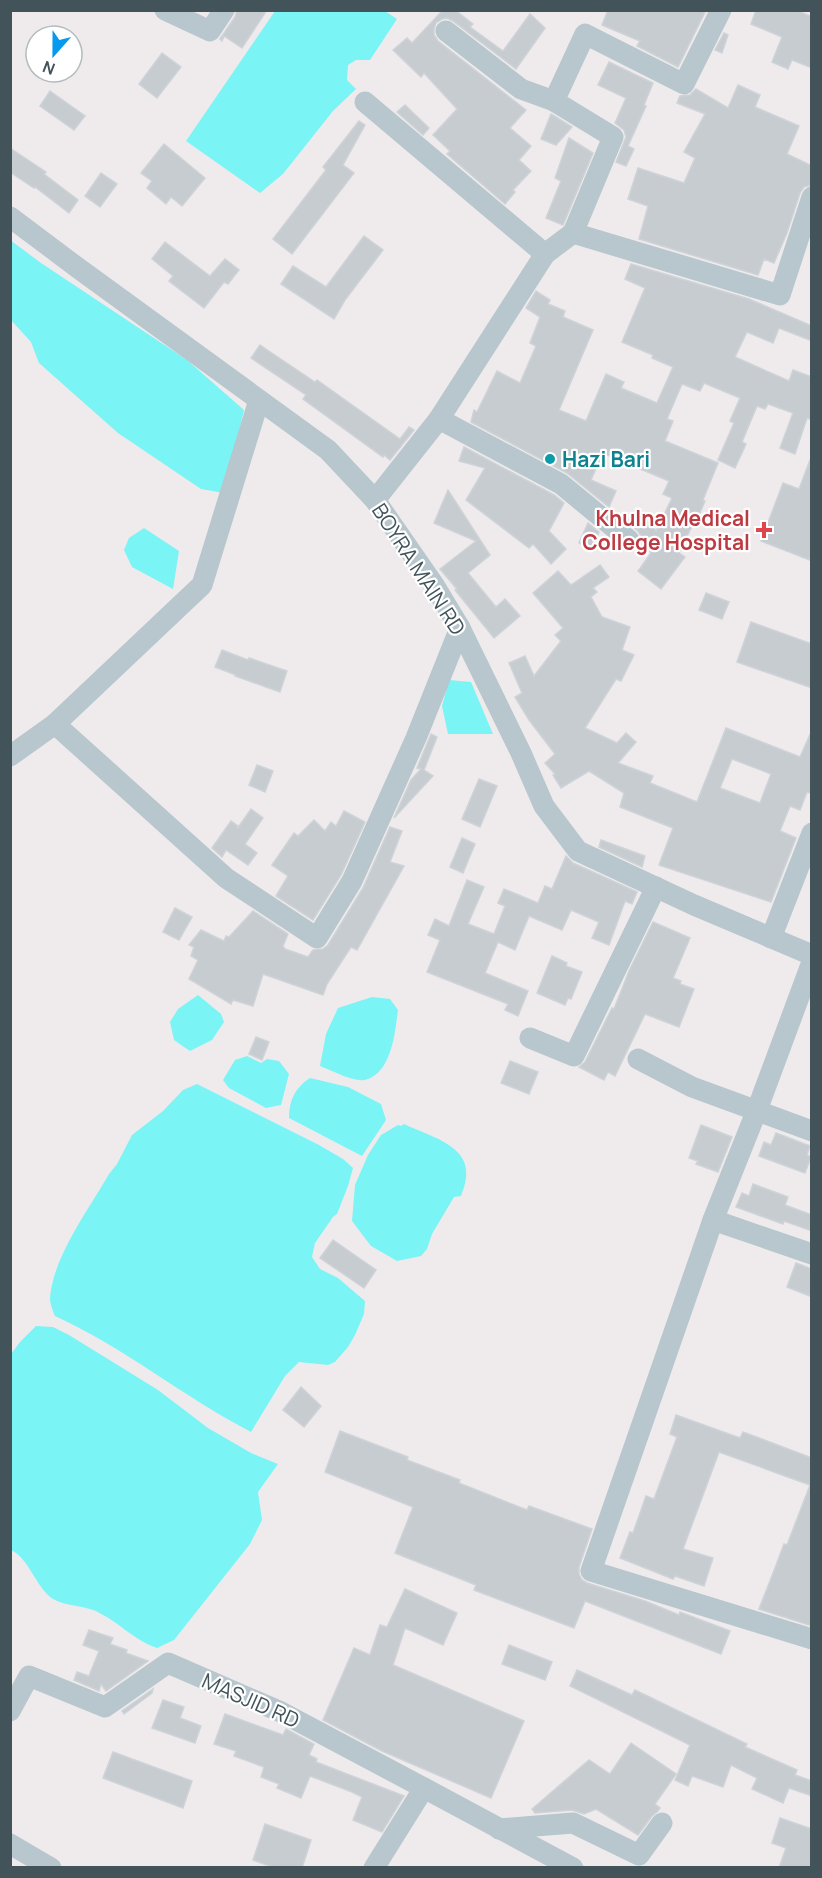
<svg xmlns="http://www.w3.org/2000/svg" width="822" height="1878" font-family="Manrope,sans-serif">
	<rect width="100%" height="100%" fill="#efebec"/>
	<g fill="#7af4f5">
		<polygon points="275,11 385,11 397,19 370,60 356,60 348,65 347,80 356,89 333,111 283,174 260,193 186,141"/>
		<polygon points="10,240 41,263 187,360 244,410 224,493 201,489 118,433 39,363 31,342 11,320"/>
		<polygon points="144,528 179,551 173,589 132,567 124,550 129,538"/>
		<polygon points="449,680 471,682 493,734 448,734 442,706"/>
		<polygon points="198,995 221,1014 224,1022 212,1040 190,1051 174,1040 170,1022 178,1009"/>
		<path d="M372 997 390 999 398 1010C395 1032 392 1073 365 1080 353 1082 331 1070 320 1066L326 1034 338 1008Z"/>
		<polygon points="247,1056 261,1063 267,1059 279,1061 289,1074 281,1105 266,1108 229,1088 223,1080 235,1060"/>
		<path d="M310 1078 348 1087 381 1104 386 1120 362 1156 289 1118C289 1100 295 1088 310 1078Z"/>
		<path d="M197 1084 319 1145 343 1159 353 1168 348 1186 337 1214 333 1217 315 1243 312 1257 320 1269 338 1278 365 1301 364 1314 355 1335 348 1347 335 1362 328 1365 299 1362 285 1376 251 1432C182 1396 125 1348 55 1316 53 1311 50 1304 50 1298 53 1257 89 1209 109 1174L117 1164 132 1135 163 1111 183 1090Z"/>
		<path d="M404 1124C438 1140 482 1148 461 1196L454 1197 432 1234 427 1249 421 1256 397 1261 371 1246 352 1221 355 1185 368 1155 381 1135 398 1125 401 1126Z"/>
		<path d="M36 1326 53 1327 69 1335 158 1390 208 1428 251 1453 278 1464 258 1492 262 1520 250 1544 174 1640 157 1648C133 1640 116 1619 93 1610 80 1605 65 1606 53 1599 36 1588 29 1558 11 1550V1354L20 1342Z"/>
	</g>
	<g fill="#c7ccd1" stroke="#ced3d8" stroke-width="1.5" fill-rule="evenodd">
		<polygon points="237,10 267,10 242,48 224,36 222,41 220,39 235,17"/>
		<polygon points="443,10 455,10 473,24 470,27 503,51 530,14 545,28 516,69 453,21 447,18 442,19 436,23 434,29 434,35 438,41 526,110 510,128 531,146 519,160 531,171 513,190 515,192 505,204 447,154 450,151 433,135 457,109 424,73 421,77 393,50 407,38 412,43"/>
		<polygon points="608,10 706,10 678,67 637,46 640,41 602,25"/>
		<polygon points="756,10 796,10 812,17 812,68 792,60 788,69 772,62 782,37 751,24"/>
		<polygon points="724,33 728,35 722,53 715,50"/>
		<polygon points="162,53 181,67 157,98 139,84"/>
		<polygon points="609,62 653,83 644,105 646,106 628,146 634,149 626,166 616,162 626,137 624,130 615,123 626,98 598,85"/>
		<polygon points="738,85 760,95 755,107 799,126 787,154 812,166 812,185 804,187 800,193 787,233 774,263 764,259 758,275 639,239 648,206 628,199 638,168 684,183 695,158 684,152 705,114 677,103 680,96 690,95 696,89 728,108"/>
		<polygon points="50,91 85,116 74,130 40,106"/>
		<polygon points="405,105 429,128 423,135 397,112"/>
		<polygon points="551,114 572,127 556,145 541,139"/>
		<polygon points="359,121 365,125 343,165 354,173 292,254 273,239 326,170 323,167"/>
		<polygon points="569,138 593,153 563,225 546,218 561,181 555,178"/>
		<polygon points="164,144 205,178 182,206 171,197 166,204 147,188 152,181 141,173"/>
		<polygon points="10,148 46,172 44,174 78,200 69,213 35,187 34,188 10,172"/>
		<polygon points="101,173 117,184 100,207 85,196"/>
		<polygon points="364,236 383,250 345,300 334,319 281,284 293,266 326,287"/>
		<polygon points="165,242 210,276 225,259 239,270 228,284 224,282 204,308 169,281 173,276 152,259"/>
		<polygon points="631,264 749,299 812,326 812,341 779,328 773,343 747,332 735,357 789,381 793,370 812,377 812,420 807,418 795,454 780,448 793,413 768,404 765,409 757,406 742,442 746,444 735,468 718,460 734,423 730,421 740,398 704,383 700,391 682,384 667,419 673,421 665,441 718,463 703,500 705,501 696,522 694,522 679,553 685,557 661,589 638,571 651,553 642,542 641,536 638,531 626,521 639,511 656,531 672,498 663,494 669,481 605,454 604,456 602,455 591,480 616,491 609,507 567,473 471,422 474,410 477,412 497,371 520,383 536,346 530,343 540,317 526,308 536,291 550,300 548,304 565,311 563,317 593,330 559,410 586,421 606,374 624,382 621,388 657,403 673,367 652,358 653,355 622,342 645,288 625,279"/>
		<polygon points="260,345 315,382 317,380 400,439 409,427 414,430 390,460 384,455 383,457 303,399 306,395 251,358"/>
		<polygon points="464,447 554,495 564,503 549,531 566,549 551,564 533,544 529,548 466,500 485,468 459,461"/>
		<polygon points="810,460 812,460 812,561 761,541 783,483 799,489"/>
		<polygon points="448,490 490,555 468,573 496,607 505,599 520,616 494,638 455,590 457,589 440,569 476,541 434,523"/>
		<polygon points="588,523 599,532 592,549 579,543"/>
		<path d="M600 565 609 577 593 588 597 592 591 597 602 617 630 627 622 650 634 655 621 681 616 679 585 728 617 743 626 733 636 742 618 763 653 776 650 783 697 802 726 728 800 757 812 730V794L807 792 800 810 790 806 780 831 796 838 771 902 659 865 673 828 620 807 624 793 589 771 561 788 553 775 555 774 545 763 555 754 529 720 515 697 522 693 509 663 525 656 534 676 561 641 555 635 563 628 533 593 558 571 571 585ZM732 759 771 774 760 803 720 788Z"/>
		<polygon points="706,593 729,602 722,619 699,610"/>
		<polygon points="751,622 812,644 812,688 737,662"/>
		<polygon points="222,650 248,660 249,658 287,671 280,692 235,676 236,675 215,667"/>
		<polygon points="431,734 437,737 424,770 433,776 394,818 411,780 421,769 417,768"/>
		<polygon points="257,765 273,771 265,792 249,785"/>
		<polygon points="479,779 497,786 480,827 462,819"/>
		<polygon points="251,809 263,818 245,844 257,853 248,865 226,850 222,857 212,848 231,821 238,826 237,829"/>
		<polygon points="344,811 365,822 341,875 313,920 276,896 288,876 272,865 294,833 298,836 314,820 325,831 331,822 336,826"/>
		<polygon points="390,827 402,831 390,862 404,866 357,950 351,947 327,984 323,995 263,974 253,1006 233,1000 231,1004 189,979 198,960 191,956 194,947 189,945 201,930 224,941 226,936 229,937 253,911 288,934 283,946 285,949 308,957 313,950 323,949 328,945 363,888"/>
		<polygon points="462,838 475,844 463,873 450,867"/>
		<polygon points="601,840 645,856 642,867 599,847"/>
		<polygon points="566,856 573,863 637,892 632,904 625,901 609,945 592,938 599,922 571,910 562,930 529,916 515,950 498,942 485,973 528,991 518,1016 505,1010 508,1004 427,972 440,940 428,935 435,919 449,926 467,880 484,887 468,924 494,934 505,906 498,903 504,889 538,903 545,886 552,889"/>
		<polygon points="175,908 192,917 179,940 163,932"/>
		<polygon points="653,922 690,938 673,978 681,981 680,984 694,989 679,1027 645,1014 615,1076 608,1072 604,1080 579,1067 585,1062 612,1008 614,1009 629,971"/>
		<polygon points="552,956 567,963 566,966 582,972 571,999 568,998 565,1005 537,993"/>
		<polygon points="256,1037 269,1042 262,1060 249,1054"/>
		<polygon points="510,1061 538,1072 529,1094 501,1083"/>
		<polygon points="701,1125 732,1137 718,1172 696,1164 698,1161 689,1158"/>
		<polygon points="776,1133 810,1146 807,1155 811,1157 805,1173 759,1156 764,1142 771,1145"/>
		<polygon points="753,1184 788,1197 785,1205 812,1215 812,1231 784,1221 783,1224 736,1207 742,1193 749,1196"/>
		<polygon points="333,1240 376,1270 364,1288 320,1258"/>
		<polygon points="796,1263 812,1269 812,1297 787,1287"/>
		<polygon points="301,1387 321,1406 304,1427 283,1410"/>
		<polygon points="676,1415 740,1438 743,1432 812,1458 812,1626 759,1609 775,1568 784,1544 787,1545 810,1485 719,1452 683,1549 713,1558 704,1586 675,1576 673,1579 620,1558 630,1532 633,1533 646,1496 654,1499 677,1437 670,1434"/>
		<polygon points="340,1431 408,1457 407,1460 460,1480 459,1483 527,1510 529,1506 592,1529 579,1567 579,1574 582,1580 587,1583 645,1601 679,1615 680,1612 730,1631 721,1654 585,1601 574,1628 474,1590 476,1585 395,1553 413,1507 325,1472"/>
		<polygon points="405,1589 457,1613 443,1645 405,1628 393,1665 524,1721 491,1798 382,1751 323,1720 354,1648 370,1655 380,1625 387,1627"/>
		<polygon points="89,1630 113,1638 110,1644 127,1650 126,1653 148,1661 106,1691 101,1684 99,1691 74,1680 77,1672 89,1676 99,1651 83,1645"/>
		<polygon points="509,1645 552,1662 545,1680 502,1664"/>
		<polygon points="577,1670 632,1695 635,1690 747,1744 745,1747 797,1770 795,1775 812,1781 812,1796 789,1788 783,1803 752,1789 757,1778 731,1765 723,1787 692,1776 688,1786 675,1780 690,1745 570,1686"/>
		<polygon points="153,1689 152,1693 124,1714 122,1711"/>
		<polygon points="163,1700 184,1707 180,1718 201,1726 195,1743 152,1728"/>
		<polygon points="225,1714 283,1735 286,1729 314,1744 309,1755 317,1759 316,1762 404,1796 382,1832 353,1820 362,1797 352,1792 310,1776 301,1798 277,1788 279,1784 261,1777 264,1767 234,1756 236,1751 214,1744"/>
		<polygon points="631,1743 676,1774 655,1804 660,1808 658,1811 652,1816 638,1835 596,1809 584,1814 572,1810 535,1813 532,1809 589,1760 610,1774"/>
		<polygon points="113,1752 192,1781 183,1808 103,1778"/>
		<polygon points="780,1818 812,1829 812,1868 779,1868 786,1848 772,1843"/>
		<polygon points="265,1824 311,1840 302,1868 275,1868 253,1860"/>
	</g>
	<g fill="none" stroke-linecap="round" stroke-linejoin="round">
		<g stroke="#b7c7cd" stroke-width="21">
			<polyline points="165,10 210,31 224,10"/>
			<polyline points="446,31 521,89 554,101"/>
			<polyline points="365,102 545,254"/>
			<polyline points="10,217 78,268 328,450 375,500 434,585 460,628 521,753 544,806 578,851 694,905 812,955"/>
			<polyline points="573,233 780,295 812,197"/>
			<polyline points="439,419 561,484 629,540"/>
			<polyline points="375,500 439,419 545,254 573,233 613,137 554,101 585,34 684,84 721,10"/>
			<polyline points="55,724 202,585 259,400"/>
			<polyline points="10,756 55,724 226,878 317,938 352,881 416,738 460,628"/>
			<polyline points="771,938 812,833"/>
			<polyline points="812,962 757,1110 713,1220 591,1571 812,1639"/>
			<polyline points="530,1038 574,1056 656,887"/>
			<polyline points="638,1059 692,1087 812,1131"/>
			<polyline points="713,1220 812,1254"/>
			<polyline points="10,1711 29,1676 105,1707 168,1663 281,1712 424,1788 374,1868"/>
			<polyline points="424,1788 573,1868"/>
			<polyline points="499,1829 573,1823 639,1855 662,1823"/>
			<polyline points="10,1844 51,1868"/>
		</g>
	</g>
	<circle fill="#0f9aa8" stroke="#fff" stroke-width="2" cx="550" cy="459" r="6"/>
	<path fill="#e0444e" stroke="#fff" stroke-width="2" d="M761 521h6v6h6v6h-6v6h-6v-6h-6v-6h6z"/>
	<g text-anchor="middle" dominant-baseline="central" stroke-width="4.5" stroke-linejoin="round" paint-order="stroke">
		<g font-size="21" font-weight="bold" fill="#0d838f" stroke="#fff" text-anchor="start">
			<text x="562" y="459">Hazi Bari</text>
		</g>
		<g font-size="21" font-weight="bold" fill="#be3a42" stroke="#fff" text-anchor="end">
			<text x="750" y="518">Khulna Medical<tspan x="750" dy="24">College Hospital</tspan></text>
		</g>
		<g font-size="21" fill="#42545a" stroke="#fff">
			<text transform="translate(419 569) rotate(57)">BOYRA MAIN RD</text>
			<text transform="translate(251 1700) rotate(24)">MASJID RD</text>
		</g>
	</g>
	<rect width="822" height="1878" fill="none" stroke="#42545a" stroke-width="24"/>
	<g transform="translate(54 54) rotate(201)"><circle r="28" fill="#ffffff" stroke="#b3bbbd" stroke-width="1.5"/>
	<path d="M0-4.5L10 22L0 15L-10 22Z" fill="#059aee"/>
	<text y="-9" font-size="16" font-weight="bold" text-anchor="middle" fill="#42545a">N</text>
	</g>
</svg>
